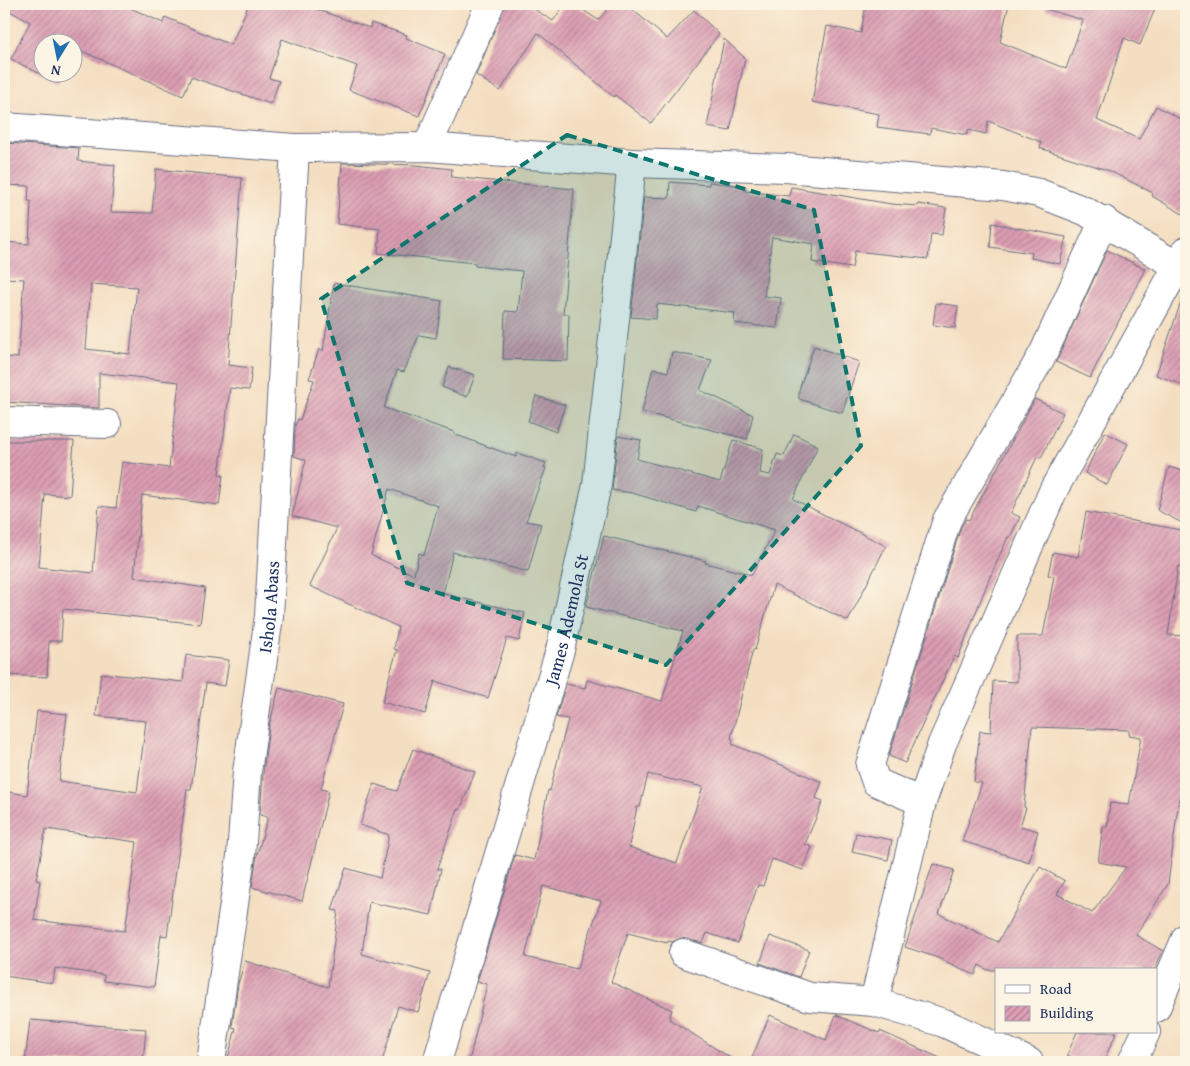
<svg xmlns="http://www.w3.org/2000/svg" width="1190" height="1066" font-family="'Gentium Book Plus',serif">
	<defs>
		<pattern id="building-hatch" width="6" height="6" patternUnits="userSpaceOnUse" patternTransform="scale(1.25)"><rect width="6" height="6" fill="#dc9eb3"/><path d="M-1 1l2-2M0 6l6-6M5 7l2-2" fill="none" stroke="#b28195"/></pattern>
	</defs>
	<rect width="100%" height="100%" fill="#fcf5e5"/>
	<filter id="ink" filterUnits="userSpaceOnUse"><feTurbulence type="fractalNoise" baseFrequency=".02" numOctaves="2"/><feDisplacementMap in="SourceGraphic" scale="10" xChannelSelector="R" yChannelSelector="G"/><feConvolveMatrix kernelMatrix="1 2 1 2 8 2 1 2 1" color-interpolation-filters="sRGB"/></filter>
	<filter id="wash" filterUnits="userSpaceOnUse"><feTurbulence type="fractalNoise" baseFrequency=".0096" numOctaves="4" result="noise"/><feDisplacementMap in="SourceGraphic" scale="20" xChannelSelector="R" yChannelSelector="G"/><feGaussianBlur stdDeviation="1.12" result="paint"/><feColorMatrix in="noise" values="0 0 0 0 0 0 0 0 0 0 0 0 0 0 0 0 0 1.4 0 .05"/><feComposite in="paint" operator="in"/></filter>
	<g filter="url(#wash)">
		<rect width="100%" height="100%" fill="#f4dec1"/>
		<g id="blocks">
			<g fill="url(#building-hatch)" fill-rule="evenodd">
				<polygon points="4,4 122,4 163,23 165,17 231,45 249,4 301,4 370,28 371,23 407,35 406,38 445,54 419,116 349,90 357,66 282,39 269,78 279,81 271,104 191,77 183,96 75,48 72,54 72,42 42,42 42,72 63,72 58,83 11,59 30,22 4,8"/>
				<polygon points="505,4 526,4 553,21 565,4 574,4 598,20 613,4 626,4 667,39 694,10 719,34 651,123 615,95 614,97 538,33 500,91 476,75"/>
				<polygon points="866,4 914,4 949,10 950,4 1009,4 1000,42 1066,69 1083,20 1045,9 1046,4 1157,4 1140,45 1124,38 1097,120 1139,139 1156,106 1186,122 1186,216 1152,196 1153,193 1110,171 1040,148 1041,142 988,121 986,134 968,130 967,135 931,128 930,134 877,127 879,114 812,102 827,26 861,33"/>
				<polygon points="724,39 745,58 730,131 707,127"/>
				<path d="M4 143 79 148 78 161 115 165 111 212 152 213 156 169 242 178 228 365 252 368 249 390 230 388 219 475H223L219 505 142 495 134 577 205 588 200 624 63 609 61 641H49L47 677 4 675V441H74L70 496 45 494 39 567 93 573 99 506 116 508 122 462 169 468 179 382 99 373V408L4 402V357L18 358 24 279 4 278V242L29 244 31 201H28L29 186 4 185ZM91 284 137 287 130 354 86 349Z"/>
				<polygon points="342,163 415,165 452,169 451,177 574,189 563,314 569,314 568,361 503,359 505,311 518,312 522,271 475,266 475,263 378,253 380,229 337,224"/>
				<polygon points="670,182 709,185 709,182 745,186 745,191 789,196 791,187 891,204 918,206 918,204 946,208 942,235 931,234 928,259 855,251 852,268 812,262 814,244 772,237 764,296 781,298 777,328 734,323 735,313 657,304 656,319 631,317 644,197 669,198"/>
				<polygon points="992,223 1066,237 1060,264 1031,258 1032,253 990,247"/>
				<polygon points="1107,250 1145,269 1090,378 1056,362"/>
				<path d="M334 283 442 301 436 338 419 335 404 372 397 370 384 408 454 432V434L516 457 517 453 546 463 544 467 546 468 526 521 541 524 528 572 453 552 443 594 525 613 519 641 507 638 488 698 435 681 425 714 382 702 397 650 394 649 398 627 310 586 337 528 292 516 306 460 294 456 295 426 298 419 300 420 314 380 309 379 319 349 323 351ZM389 489 438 506 424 555 419 553 414 575 371 555Z"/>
				<polygon points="1183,296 1186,297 1186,386 1156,375"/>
				<polygon points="936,303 958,306 955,328 933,325"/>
				<polygon points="814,346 859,362 842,413 799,399 799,390"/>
				<polygon points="672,352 712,360 700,390 753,415 747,439 642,412 653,368 668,372"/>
				<polygon points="449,367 475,375 467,397 442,387"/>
				<polygon points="536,396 565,405 556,432 528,421"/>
				<polygon points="1035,399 1063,413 1041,458 1037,457 1011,513 1020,517 1010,537 1008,537 987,584 958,658 954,656 905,763 889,756 961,527 966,519 969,520"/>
				<polygon points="1105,432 1128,444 1107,485 1085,473"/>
				<path d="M794 434 818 446 793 499 886 546 848 621 774 585 755 650 753 649 731 738 733 739 732 744 822 782 816 798 823 801 805 844 812 847 803 870 772 859 763 886 758 885 738 943 707 933 703 943 681 938 672 942 668 941 667 943 628 933 611 982 672 1010 669 1019 737 1062H469L487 984 477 982 515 855 534 860 548 790 550 791 568 719 556 717 566 684 585 688 587 680 662 701 683 631 586 607 604 536 706 561 705 563 752 575 775 530 698 506 696 512 632 493 612 490 618 436 641 440 637 459 720 482 733 440 763 449 760 473 770 475 777 454 784 456ZM648 774 703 787 677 863 629 847 637 807H640ZM543 886 601 901 577 969 525 957Z"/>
				<polygon points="1169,467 1186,472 1186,525 1157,510"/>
				<polygon points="1086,512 1186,531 1186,568 1178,566 1168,635 1186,636 1186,800 1179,798 1168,884 1136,935 1163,951 1154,970 988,970 979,965 975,975 938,958 905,947 933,864 954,870 939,914 998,942 1040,867 1065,881 1057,894 1092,913 1126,867 1098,862 1103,826 1107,827 1110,803 1129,805 1141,737 1129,735 1129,730 1032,727 1024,807 1026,808 1020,826 1038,831 1029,862 962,841 982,783 974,782 980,731 991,732 993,681 1017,682 1017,636 1043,636 1054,576 1048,575 1053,552 1078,557"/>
				<path d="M186 655 229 660 225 686 206 683 191 789H187L167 936 161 935 154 987 104 981V975L55 968 53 983 4 976V819L9 792 27 795 37 711 67 714 59 781 137 792 146 721 96 716 101 673 183 682ZM46 829 137 842 125 931 34 920 40 881 36 880Z"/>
				<polygon points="279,688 343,704 321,789 329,791 302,901 252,887 257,855 268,817 260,815 263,774 269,726"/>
				<polygon points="413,749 475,772 460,810 458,809 437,869 441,869 431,915 369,902 362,954 430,973 418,1012 398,1006 382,1062 227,1062 236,1028 232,1027 238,984 245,961 328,987 338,911 332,910 346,868 380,878 389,835 360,825 374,784 397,791"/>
				<polygon points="856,833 892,840 888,860 852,852"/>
				<polygon points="770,936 809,950 799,977 760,963"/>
				<polygon points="770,1015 826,1040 836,1015 879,1033 880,1031 949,1062 750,1062"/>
				<polygon points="30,1020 146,1029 143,1062 25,1062"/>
				<polygon points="1077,1032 1117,1032 1103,1062 1084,1062 1067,1055"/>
			</g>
		</g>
	</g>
	<g filter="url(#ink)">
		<use href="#blocks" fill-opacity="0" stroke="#676c81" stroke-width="1"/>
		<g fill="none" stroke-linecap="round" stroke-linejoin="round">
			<g stroke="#676c81" stroke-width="30">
				<g id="minor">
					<polyline points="4,127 295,148 427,147 632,163 786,168 1003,186 1039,193 1085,211 1186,271"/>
					<polyline points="427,147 490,4"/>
					<polyline points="4,421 107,424"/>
					<polyline points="922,802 876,782 870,765 876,745 947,520 1044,352 1104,220"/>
					<polyline points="683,953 810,997 874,1002 944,1023 1029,1062"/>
					<polyline points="874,1002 922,802 942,744 1054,489 1186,251"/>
					<polyline points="1156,1008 1186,938"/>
					<path id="s1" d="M211 1062 241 856 247 772 269 616 295 148"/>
					<path id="s2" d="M437 1062 560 650 597 485 632 163"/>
					<polyline points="1132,1062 1146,1032"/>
				</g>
			</g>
			<use href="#minor" stroke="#fff" stroke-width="28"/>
		</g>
	</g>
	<path fill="#0f766e" fill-opacity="0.2" stroke="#0f766e" stroke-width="4" stroke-dasharray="10 6" stroke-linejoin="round" d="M567 135 814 210 861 446 666 665 407 583 321 299Z"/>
	<g text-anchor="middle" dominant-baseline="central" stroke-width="4" stroke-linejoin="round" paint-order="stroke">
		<g font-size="18" fill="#1b2f5e" stroke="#fcf5e5">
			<text stroke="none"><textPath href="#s1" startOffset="459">Ishola Abass</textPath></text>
			<text stroke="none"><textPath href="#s2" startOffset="461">James Ademola St</textPath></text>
		</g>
	</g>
	<rect width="1190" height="1066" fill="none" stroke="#fcf5e5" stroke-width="20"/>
	<rect x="995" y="968" width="162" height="65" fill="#fcf5e5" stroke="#a2a6af"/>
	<rect x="1005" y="985" width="25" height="8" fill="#ffffff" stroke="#a2a6af"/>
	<text x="1040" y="994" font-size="15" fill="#1b2f5e">Road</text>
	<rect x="1005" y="1006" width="25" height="15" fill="url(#building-hatch)" stroke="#a2a6af"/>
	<text x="1040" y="1018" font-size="15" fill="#1b2f5e">Building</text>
	<g transform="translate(58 58) rotate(190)"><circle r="24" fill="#fcf5e5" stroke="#a2a6af"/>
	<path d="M0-4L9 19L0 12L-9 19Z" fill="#1f6fb2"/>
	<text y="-8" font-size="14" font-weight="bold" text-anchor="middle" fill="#1b2f5e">N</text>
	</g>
</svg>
